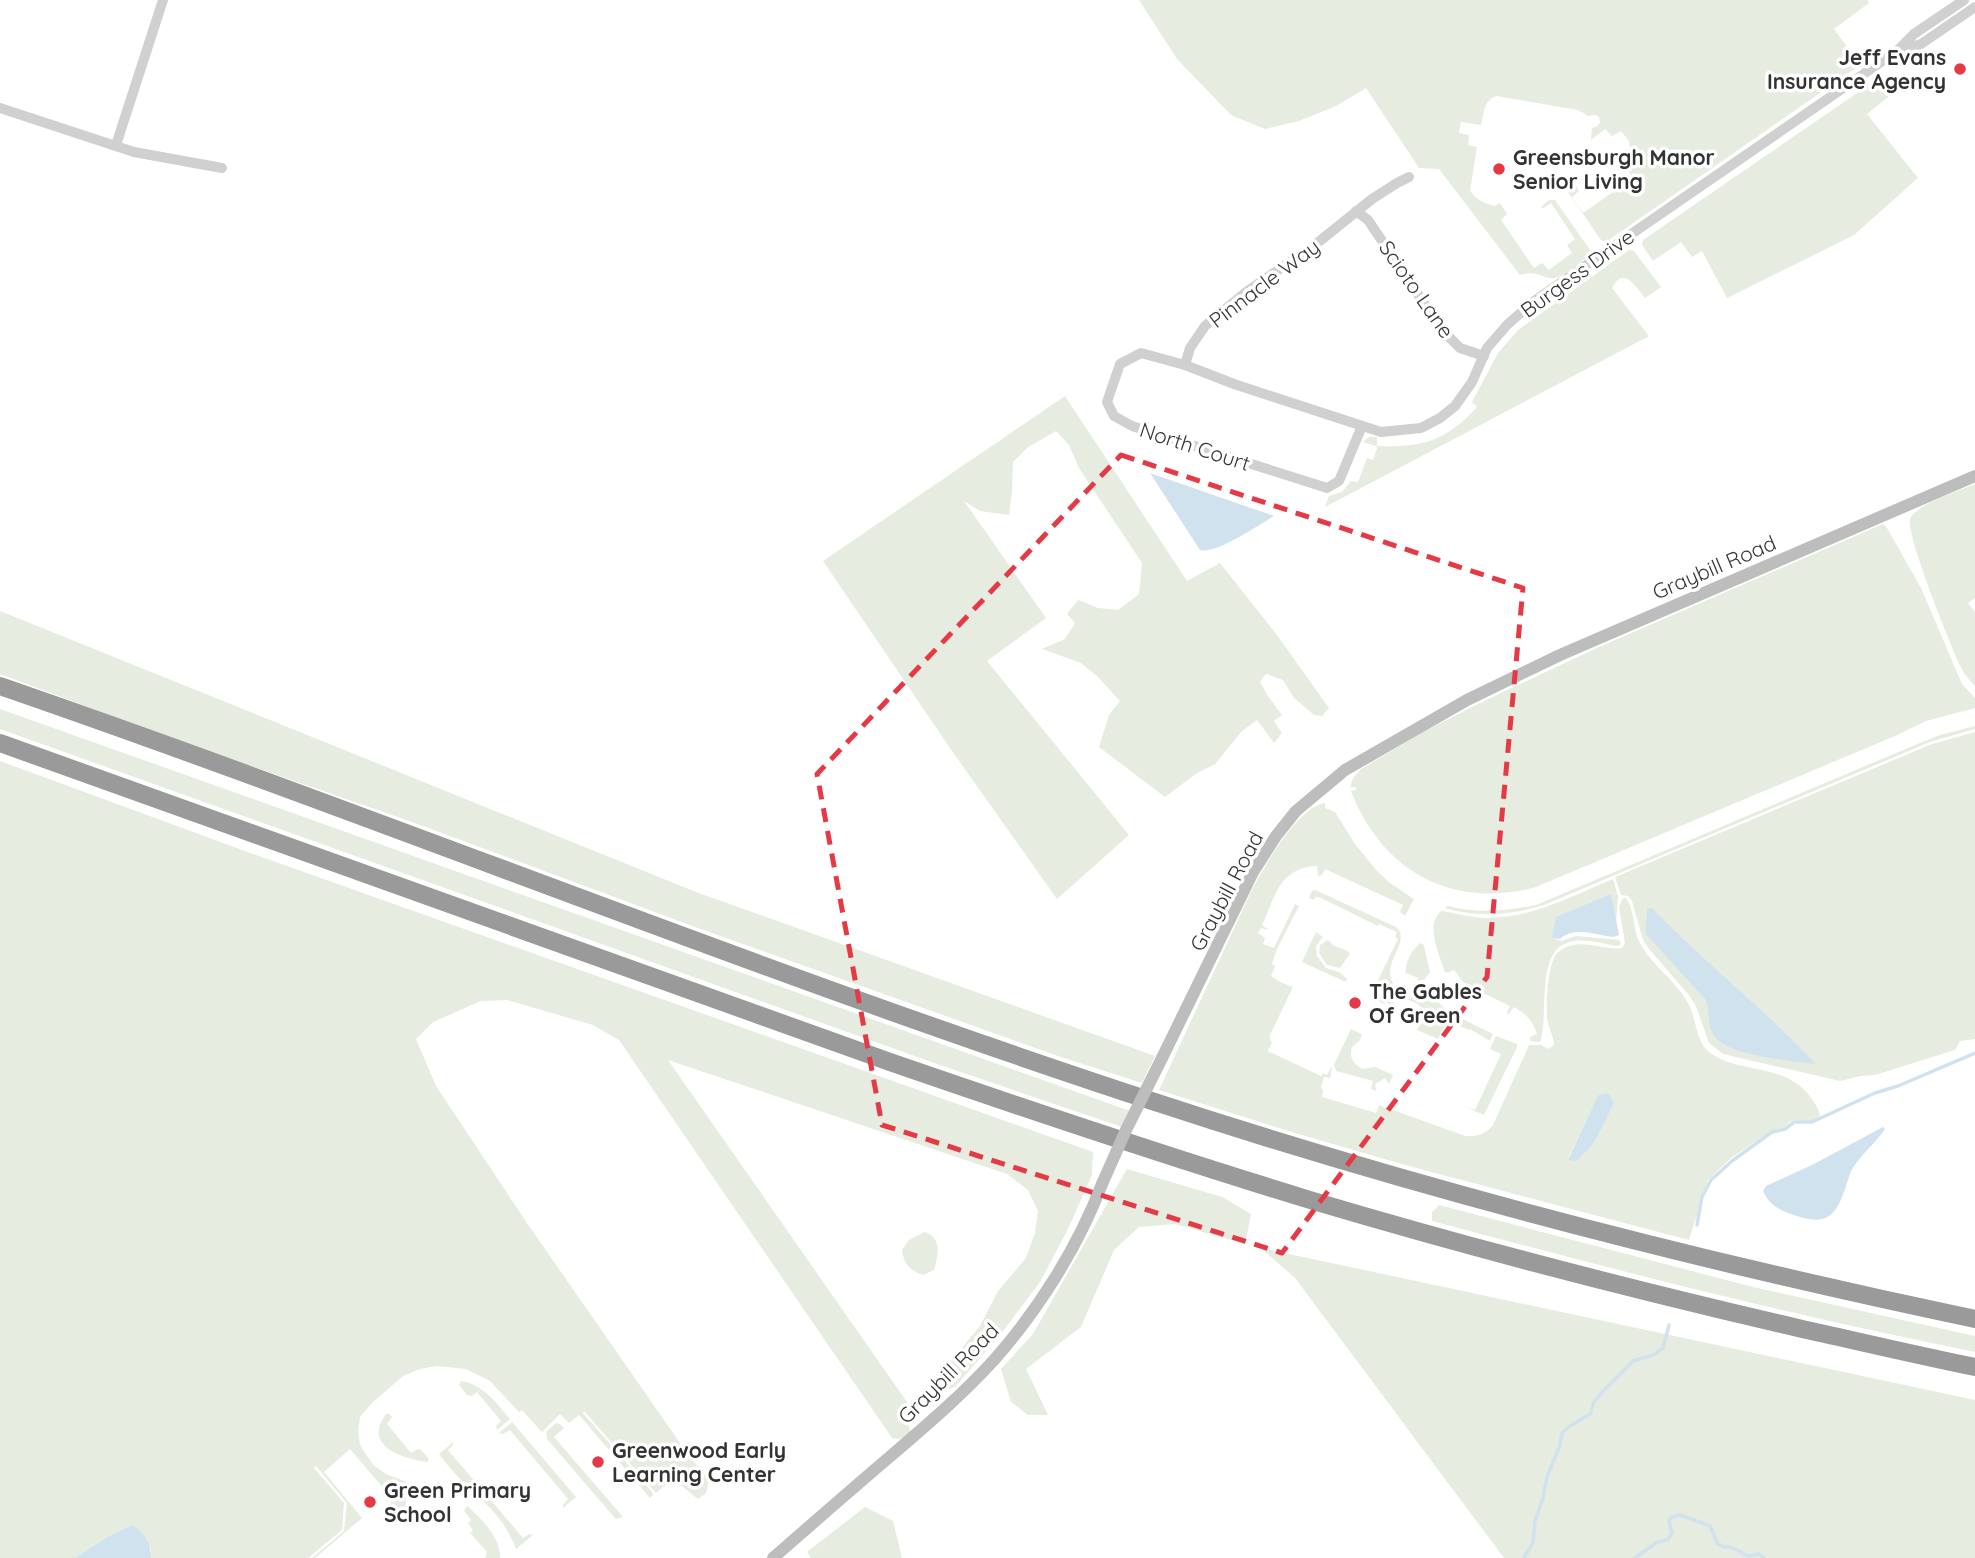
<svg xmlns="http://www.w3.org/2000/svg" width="1975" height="1558" font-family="Quicksand,sans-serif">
	<rect width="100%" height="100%" fill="#fff"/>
	<g fill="#e6ecdf" fill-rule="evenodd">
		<path d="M1139 0H1867L1869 3 1834 29 1860 65 1606 242 1601 240 1568 192 1573 184H1575L1579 191 1572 197 1583 213 1633 178 1614 151 1630 149 1629 141 1621 131 1612 136 1605 129 1591 140 1592 128 1598 126 1600 122 1599 117 1595 115 1588 116 1578 110 1497 96C1484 99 1484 113 1481 125L1461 122 1459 133 1469 135 1468 145 1477 147 1470 191C1477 200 1484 203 1494 206L1500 203 1507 214 1501 220 1534 268 1542 263 1549 270 1572 253 1567 245 1575 239 1551 203 1543 208 1541 207 1549 200H1555L1590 250V255C1581 261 1565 276 1555 278 1543 280 1539 269 1520 275L1439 169 1419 168 1366 88 1336 106 1299 121 1265 129 1231 115 1177 59Z"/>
		<polygon points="1876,80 1883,82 1893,93 1867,114 1918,178 1854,235 1727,298 1702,251 1692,257 1681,242 1653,261 1642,245 1643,240"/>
		<path d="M1629 250 1634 251 1661 287 1645 298C1635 286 1624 265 1612 288L1649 336 1325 507 1329 496 1342 492 1351 481 1358 482 1367 458 1373 460 1377 448 1376 446 1363 442 1369 437H1377V446C1422 448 1446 441 1477 407L1472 402 1498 353 1518 330Z"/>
		<polygon points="1065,396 1187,581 1220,563 1277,635 1329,708 1322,716 1314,715 1294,698 1283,680 1266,674 1260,682 1268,696 1282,715 1274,721 1282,733 1274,743 1257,720 1242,731 1215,764 1197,773 1165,797 1099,747 1109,715 1120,701 1098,677 1081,663 1042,649 1065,639 1075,623 1067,614 1078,600 1098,608 1118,610 1139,594 1142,563 1079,468 1069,445 1056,431 1028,447 1013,462 1012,492 1009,515 980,511 964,501 1046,618 987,661 1129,835 1057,899 954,754 823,561"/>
		<path d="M1975 484V598L1968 603 1975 612V687C1970 680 1963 673 1960 665 1951 647 1905 532 1910 519 1916 504 1960 491 1975 484Z"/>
		<path d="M1883 524 1887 528 1921 588 1962 684 1975 698V708L1926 721 1895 736 1536 887C1452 910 1382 871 1351 791L1356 790V787H1350L1353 778 1361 769 1425 731 1482 702 1599 647Z"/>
		<polygon points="0,611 696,892 1155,1056 1142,1083 1061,1057 687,924 412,822 179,741 0,674"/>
		<polygon points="0,709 1130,1111 1122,1127 937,1064 0,729"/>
		<path d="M1975 726V729L1930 742 1544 905C1511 915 1478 918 1445 908L1448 906C1478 914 1505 911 1536 905L1915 745 1940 735Z"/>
		<polygon points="1975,732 1975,1039 1960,1041 1955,1050 1875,1075 1861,1076 1840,1081 1723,1054 1709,1043 1696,1006 1689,995 1649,949 1643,940 1632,901 1628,896 1621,895 1615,877 1932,744"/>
		<path d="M0 761 253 854 1093 1152 1092 1175 1068 1229 1040 1282 1001 1334 955 1387 948 1389 940 1374 980 1326 998 1291 1026 1258 1035 1233 1038 1211 1028 1190 1007 1174 668 1060 914 1412 909 1424 910 1432C904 1438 900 1440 892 1438L619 1040 593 1025 507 1000 481 1001 433 1022 416 1039 436 1086 527 1223 689 1456 709 1480 706 1493 698 1499 683 1487 675 1477 656 1493 584 1411 583 1413 652 1492 653 1495 650 1498 579 1415 569 1423 560 1414 542 1432 522 1410 519 1412 490 1381 466 1369 437 1366 420 1369 403 1376 373 1402 360 1417 358 1431 360 1445 373 1465 386 1474 407 1482 405 1514 396 1513V1509L387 1499 390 1496 350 1449 324 1472 362 1518 315 1558H312L344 1531 347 1503 316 1466 314 1468 344 1503 342 1530 308 1558H151V1549L132 1525 107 1537 75 1558H0Z"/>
		<path d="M1325 803V808L1335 812 1355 844 1377 871 1390 883 1414 899 1405 916 1400 912 1403 905 1325 869 1322 875 1318 876 1317 866C1279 868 1276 895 1262 925L1269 930 1261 928 1258 933 1265 938 1263 944 1274 948 1295 904 1299 906 1277 949 1272 964 1275 966 1271 976 1280 982 1293 987 1270 1035V1040L1272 1042 1268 1051 1321 1076 1323 1073 1327 1075 1331 1067 1332 1068 1330 1078 1324 1077 1321 1088 1323 1090 1322 1097 1376 1113 1379 1105 1465 1136C1477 1137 1486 1134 1493 1125L1529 1045H1541L1548 1049 1554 1045V1042C1552 1034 1547 1024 1547 1016 1546 1002 1548 967 1555 956 1559 950 1567 946 1573 945 1589 942 1606 950 1622 948L1625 943 1619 907 1623 898H1626C1634 909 1633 926 1638 939 1649 964 1675 979 1688 1003 1696 1017 1696 1042 1709 1052 1740 1076 1787 1060 1814 1102 1817 1107 1819 1110 1820 1116L1812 1121 1794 1120 1789 1122 1784 1127 1771 1131 1731 1158 1708 1180 1689 1240 1405 1165 1295 1133 1159 1090 1249 896C1261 871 1297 807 1325 803ZM1605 1093 1614 1103 1599 1134 1584 1155 1568 1159 1598 1095Z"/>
		<path d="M1613 879 1618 896 1616 923 1611 895 1552 938 1561 941 1576 936 1619 940 1621 944 1617 946C1604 944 1587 939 1574 941 1533 946 1550 1015 1540 1042L1530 1041V1037L1537 1034C1533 1021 1526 1014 1514 1007L1508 1015 1507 1012 1510 1006 1479 991 1473 998 1475 989 1463 982 1454 970 1446 973 1444 970C1439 953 1425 925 1441 911 1455 913 1469 917 1484 918 1530 919 1572 896 1613 879Z"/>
		<path d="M1315 890 1396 927 1400 932C1404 946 1390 957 1390 972 1390 980 1395 987 1398 994L1393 1006 1386 1002 1384 1004 1370 997 1398 939 1395 937 1397 932 1379 924 1378 926 1321 898 1315 897 1314 900 1309 898 1312 891Z"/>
		<path d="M1316 932 1323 937 1316 946 1317 956 1326 968C1338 972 1338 970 1347 979L1346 982 1302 962Z"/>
		<polygon points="1328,940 1334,946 1348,951 1350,954 1340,968 1327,965 1319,953 1320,945"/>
		<path d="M1421 943 1424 946 1430 972 1424 980 1417 981 1418 978 1407 973 1406 975C1404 965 1412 948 1421 943Z"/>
		<polygon points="1430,994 1448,1012 1493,1034 1490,1041 1470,1029 1469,1030 1447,1020 1438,1039 1417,1030 1424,1010 1418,1004 1407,999"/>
		<path d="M1351 1029 1362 1034 1360 1040 1352 1047C1349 1058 1353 1063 1362 1069L1375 1067 1393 1075 1389 1084 1385 1078 1375 1084 1376 1091 1371 1089 1373 1081 1336 1071 1334 1065Z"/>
		<polygon points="1496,1036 1517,1044 1517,1047 1484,1115 1463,1106 1475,1110 1501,1054 1490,1049"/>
		<polygon points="1127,1169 1222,1197 1251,1214 1245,1244 1175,1224 1139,1227 1114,1250 1081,1327 1026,1369 1048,1415 1028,1415 1011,1402 1001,1369 1033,1334"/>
		<path d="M1439 1205 1753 1287 1975 1336V1352C1793 1316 1612 1269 1432 1221V1212Z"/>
		<path d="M925 1232C943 1239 938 1255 934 1270L923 1275C909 1270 904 1264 902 1250L909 1240Z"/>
		<polygon points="1261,1248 1975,1400 1975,1558 1504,1558 1295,1278"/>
		<path d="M461 1381C483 1384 496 1403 510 1419L497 1430 496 1426 501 1421 477 1392 472 1396 467 1395 459 1385Z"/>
		<path d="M386 1414H389L392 1417 387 1424 411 1453 418 1449 421 1450 429 1459 427 1462C403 1458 362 1447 386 1414Z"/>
		<polygon points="512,1422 576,1497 563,1508 563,1505 568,1499 510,1430 503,1434 499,1433"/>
		<polygon points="556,1423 560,1424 564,1428 554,1437 623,1517 616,1519 614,1517 547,1439 546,1432"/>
		<path d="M453 1442V1445L448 1450 523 1538 529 1534 533 1535 516 1549C503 1515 485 1504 461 1480 453 1472 446 1463 439 1454Z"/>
		<path d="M467 1506C481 1518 501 1538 500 1558H485L487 1552 470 1533 473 1530 468 1523 471 1520 464 1511Z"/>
		<polygon points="865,1507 893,1521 902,1558 811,1558 807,1552"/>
	</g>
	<g fill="#cfe2ee">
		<path d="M1150 473 1274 516C1260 524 1215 555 1200 550Z"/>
		<path d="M1611 894 1619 935 1613 937C1595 935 1575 926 1560 939L1552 938 1556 917Z"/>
		<path d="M1652 908C1704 962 1764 1009 1816 1064 1793 1061 1729 1056 1715 1037 1707 1027 1710 1012 1706 1000L1646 934C1644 925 1648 918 1647 909Z"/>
		<path d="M1605 1093 1609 1094 1614 1103C1604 1123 1595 1148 1576 1161L1568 1160 1598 1095Z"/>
		<path d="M1883 1127 1885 1129C1876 1143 1860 1155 1851 1171 1849 1175 1848 1181 1846 1186 1835 1220 1825 1226 1791 1214 1778 1210 1768 1203 1763 1191L1766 1186 1812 1165Z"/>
		<path d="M132 1525C145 1533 151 1543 151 1558H75L107 1537Z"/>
	</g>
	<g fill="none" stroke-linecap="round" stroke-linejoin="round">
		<g stroke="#cfe2ee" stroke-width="3.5">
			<polyline points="1697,1225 1702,1197 1711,1180 1732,1161 1772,1132 1785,1129 1794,1122 1812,1122 1875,1093 1898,1086 1975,1053"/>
			<polyline points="1524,1558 1533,1543 1535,1521 1543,1498 1547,1477 1560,1445 1562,1433 1570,1426 1590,1414 1594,1402 1605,1389 1633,1361 1653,1355 1663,1348 1669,1325"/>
			<polyline points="1635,1558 1656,1543 1668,1539 1672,1533 1669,1520 1672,1517 1680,1515 1710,1526 1717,1543 1724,1547 1730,1547 1739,1551 1747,1556 1759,1554 1764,1558"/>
		</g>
		<g stroke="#d0d0d0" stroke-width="10">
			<polyline points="1900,50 1921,44 1975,7"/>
			<polyline points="0,108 134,152 222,168"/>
			<polyline points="116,145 163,0"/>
			<polyline points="1356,211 1368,220 1442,330 1460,348 1484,356"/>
			<polyline points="1185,365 1190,348 1205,326 1246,292 1316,244 1372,199 1397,183 1409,177"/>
			<polyline points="1362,426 1339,481 1327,488 1132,426 1114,416 1107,402 1120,364 1141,353 1185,365 1234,384 1381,432 1421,428 1440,418 1455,406 1472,382 1487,348 1507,325 1534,301 1897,51 1914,34 1964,0"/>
		</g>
		<g stroke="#bdbdbd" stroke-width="12">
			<polyline points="1162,1058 1253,872 1276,836 1296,811 1345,770 1467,700 1560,655 1975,476"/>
			<path d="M773 1558C813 1523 853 1488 893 1454 928 1424 963 1394 994 1360 1039 1309 1078 1247 1102 1184"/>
		</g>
		<g stroke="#9a9a9a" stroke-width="18">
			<path d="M0 686C388 820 768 976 1158 1103 1426 1191 1699 1261 1975 1319"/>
			<path d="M0 743 890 1062C1029 1110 1169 1157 1310 1200 1471 1248 1634 1290 1798 1328 1857 1341 1916 1355 1975 1367"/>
		</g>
		<polyline stroke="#bdbdbd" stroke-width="12" points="1102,1184 1126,1130 1162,1058"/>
	</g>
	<path fill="none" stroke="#e63946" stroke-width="5" stroke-dasharray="14 9" stroke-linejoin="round" d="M1121 455 1523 588 1487 977 1282 1253 882 1125 817 774Z"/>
	<g fill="#e63946" stroke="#fff" stroke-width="2.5">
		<circle cx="1960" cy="69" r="7"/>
		<circle cx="1499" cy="169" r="7"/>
		<circle cx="1355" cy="1003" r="7"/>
		<circle cx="598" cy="1462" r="7"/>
		<circle cx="370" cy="1502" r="7"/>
	</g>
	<g text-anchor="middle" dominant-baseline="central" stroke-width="7" stroke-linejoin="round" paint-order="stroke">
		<g font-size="21" font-weight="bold" fill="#333" stroke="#fff" text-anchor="start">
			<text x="1946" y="57" text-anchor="end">Jeff Evans<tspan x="1946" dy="24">Insurance Agency</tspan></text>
			<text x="1513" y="157">Greensburgh Manor<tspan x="1513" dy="24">Senior Living</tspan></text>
			<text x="1369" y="991">The Gables<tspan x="1369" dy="24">Of Green</tspan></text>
			<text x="612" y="1450">Greenwood Early<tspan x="612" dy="24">Learning Center</tspan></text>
			<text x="384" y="1490">Green Primary<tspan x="384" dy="24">School</tspan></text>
		</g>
		<g font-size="21" fill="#333" stroke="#fff">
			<text transform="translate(1577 273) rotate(-36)">Burgess Drive</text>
			<text transform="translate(1264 283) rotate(-37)">Pinnacle Way</text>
			<text transform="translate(1417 289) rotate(55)">Scioto Lane</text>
			<text transform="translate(1195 446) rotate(18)">North Court</text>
			<text transform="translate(1714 567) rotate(-23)">Graybill Road</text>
			<text transform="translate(1226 891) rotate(-62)">Graybill Road</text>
			<text transform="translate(948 1373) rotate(-45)">Graybill Road</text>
		</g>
	</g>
</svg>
